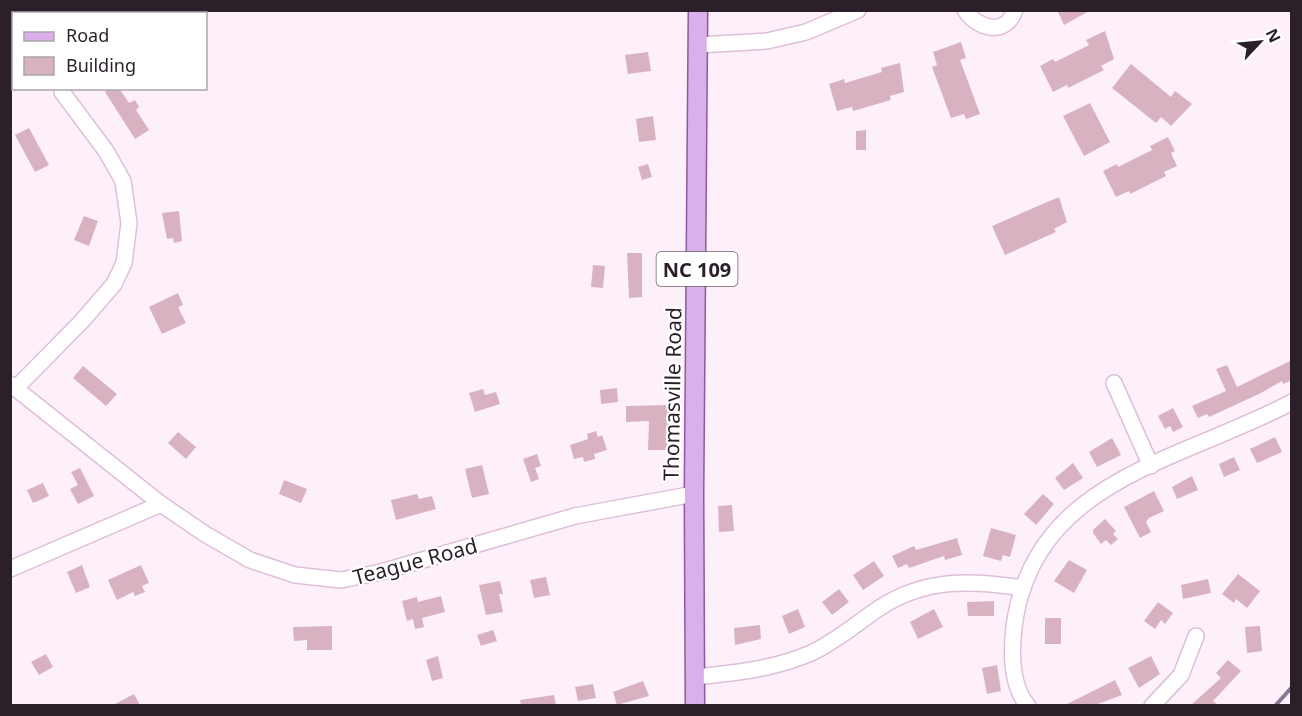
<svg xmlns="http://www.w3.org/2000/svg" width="1302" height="716" font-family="'Noto Sans',sans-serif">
	<rect width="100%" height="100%" fill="#fef0fb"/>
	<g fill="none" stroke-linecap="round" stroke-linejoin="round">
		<polyline stroke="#837996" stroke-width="4" points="1275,706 1292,687"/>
	</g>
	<g fill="#d9b2c2">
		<polygon points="1057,10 1091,10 1064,25"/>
		<polygon points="1105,31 1114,59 1101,66 1104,70 1068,88 1067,85 1053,92 1040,66 1053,59 1055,62 1089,45 1086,40"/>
		<polygon points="961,42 966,58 960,60 980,114 966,119 964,114 951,118 932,67 937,65 933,52"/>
		<polygon points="648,52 651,71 628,74 625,55"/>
		<polygon points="900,63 904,92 890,96 891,100 853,111 852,107 837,111 829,84 844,79 845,83 882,72 881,68"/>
		<polygon points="1131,64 1171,97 1175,91 1192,104 1171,126 1161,117 1156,123 1112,88"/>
		<polygon points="111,88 119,88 129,103 135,100 139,107 136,110 149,130 135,139 105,92"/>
		<polygon points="1090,103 1110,142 1084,156 1063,116"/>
		<polygon points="653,116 656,140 639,142 636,119"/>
		<polygon points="29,128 49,165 35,172 15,135"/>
		<polygon points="866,130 866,150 856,150 856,131"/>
		<polygon points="1168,137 1175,151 1171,153 1177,166 1164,172 1166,176 1130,194 1129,191 1116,197 1103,171 1117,164 1118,167 1152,150 1150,146"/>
		<polygon points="648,164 652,177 642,180 638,167"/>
		<polygon points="1059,197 1067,222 1054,229 1056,232 1005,255 992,226"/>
		<polygon points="179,211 182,241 174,243 173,238 167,239 162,213"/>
		<polygon points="84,216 98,221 89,246 74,240"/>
		<polygon points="627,253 642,253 642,297 629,298"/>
		<polygon points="593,265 605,266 603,288 591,287"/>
		<polygon points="178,293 183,305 178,307 186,323 162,334 149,307"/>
		<polygon points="1292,360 1292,380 1283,384 1282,381 1259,394 1209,417 1207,414 1198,418 1192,406 1226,391 1216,369 1227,365 1237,387"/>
		<polygon points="83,366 117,394 106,406 73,378"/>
		<polygon points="617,388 618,402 601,404 600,390"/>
		<polygon points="483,389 485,395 496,392 500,404 475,412 469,393"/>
		<polygon points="670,405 668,450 648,450 649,421 626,422 626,406"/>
		<polygon points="1173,408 1183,427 1173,432 1170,426 1165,429 1158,416"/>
		<polygon points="596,431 598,437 602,435 607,450 594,454 595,459 584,462 583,457 574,459 570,445 588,439 587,434"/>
		<polygon points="178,432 196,447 186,459 168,443"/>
		<polygon points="1275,437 1282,452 1257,463 1250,449"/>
		<polygon points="1112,438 1121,455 1097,467 1089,452"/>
		<polygon points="537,454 541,466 535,468 539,479 531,482 523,459"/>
		<polygon points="1234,457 1240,470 1224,477 1219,464"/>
		<polygon points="1073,463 1083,478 1064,490 1055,478"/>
		<polygon points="482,465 489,494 472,498 465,469"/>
		<polygon points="80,468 94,496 78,504 70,489 78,485 71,472"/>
		<polygon points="1192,476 1198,490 1177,499 1172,487"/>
		<polygon points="284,480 307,489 301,503 279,494"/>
		<polygon points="43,483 49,496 33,503 27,490"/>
		<polygon points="1154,491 1164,511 1149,518 1146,522 1151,532 1140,538 1124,507"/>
		<polygon points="417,494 419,499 432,496 436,509 396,520 391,500"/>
		<polygon points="1043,494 1054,504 1036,525 1024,514"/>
		<polygon points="732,505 734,531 719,532 718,506"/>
		<polygon points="1105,519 1116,531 1113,534 1118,539 1111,545 1106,540 1101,544 1093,533 1093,530"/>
		<polygon points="991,528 1016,535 1010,557 1003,555 1001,561 983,556"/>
		<polygon points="957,538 962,555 945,560 944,556 909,568 907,564 898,568 892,556 914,546 916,550"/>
		<polygon points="1069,560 1087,570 1074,593 1054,581"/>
		<polygon points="874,561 884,576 863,590 853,575"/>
		<polygon points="82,565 90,587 76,593 67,572"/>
		<polygon points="141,565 149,583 142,586 145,592 135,596 133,592 117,600 108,580"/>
		<polygon points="1238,574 1260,591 1247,608 1236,599 1234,603 1222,594"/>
		<polygon points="546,577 550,595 534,598 530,580"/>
		<polygon points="1208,579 1211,593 1183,599 1181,585"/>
		<polygon points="500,581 503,594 499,594 503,612 486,615 479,585"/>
		<polygon points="839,589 849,602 832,615 822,602"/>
		<polygon points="441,596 445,612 422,618 424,627 415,629 413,619 407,621 402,601 417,597 418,602"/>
		<polygon points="994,601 994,616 968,616 967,602"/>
		<polygon points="1158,602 1173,613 1165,624 1161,620 1155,629 1144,621"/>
		<polygon points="798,609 805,627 789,634 782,616"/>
		<polygon points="934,609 943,627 918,639 910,622"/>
		<rect x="1045" y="618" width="16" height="26"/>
		<polygon points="760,625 761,639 735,645 734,628"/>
		<polygon points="332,626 332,650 307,650 307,640 294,641 293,627"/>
		<polygon points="1260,626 1262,651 1247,653 1245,627"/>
		<polygon points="493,630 497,641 481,646 477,635"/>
		<polygon points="46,654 53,667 39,675 31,662"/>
		<polygon points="438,656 443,678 432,681 426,660"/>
		<polygon points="1151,656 1160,674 1139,688 1128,668"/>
		<polygon points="1228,660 1241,671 1213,701 1218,705 1191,705 1221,678 1216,673"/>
		<polygon points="997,665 1001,691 987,694 982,668"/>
		<polygon points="1115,680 1122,695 1095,705 1065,705"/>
		<polygon points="643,681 649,696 617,705 613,692"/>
		<polygon points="593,684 596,698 578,701 575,687"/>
		<polygon points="134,694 140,705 113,705"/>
		<polygon points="554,695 556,705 521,705 520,700"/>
	</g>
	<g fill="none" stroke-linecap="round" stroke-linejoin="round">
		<g stroke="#dfbfd8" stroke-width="18">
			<g id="minor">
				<path d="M965 10C977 29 1006 37 1015 10"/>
				<polyline points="698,45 767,41 806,32 858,10"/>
				<polyline points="1114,383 1151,466"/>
				<polyline points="10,384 161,504 205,534 250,560 295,575 341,580 381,572 575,516 694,494"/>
				<polyline points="16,388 82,321 114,284 124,263 129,223 123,181 106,151 62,92"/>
				<polyline points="10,569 161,504"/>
				<path d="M695 677C734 673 775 669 811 653 837 641 858 622 881 607 926 578 972 580 1023 588"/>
				<path d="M1028 706C1011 686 1011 653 1014 627 1033 479 1182 461 1292 402"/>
				<polyline points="1152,706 1181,675 1196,636"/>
			</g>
		</g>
		<g stroke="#8b5b9d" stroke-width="21">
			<polyline id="major" points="695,706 694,494 698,10"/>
		</g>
		<use href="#minor" stroke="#fff" stroke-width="15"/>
		<use href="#major" stroke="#d9b0e9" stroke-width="18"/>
	</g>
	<g text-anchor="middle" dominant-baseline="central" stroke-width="4.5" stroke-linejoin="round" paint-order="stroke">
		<rect fill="#fff" stroke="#6b6269" stroke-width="1.5" x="656.5" y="252" width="81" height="34" rx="4.5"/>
		<g font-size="20" font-weight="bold" fill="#2b1f29">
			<text x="697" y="269">NC 109</text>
		</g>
		<g font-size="21" fill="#2b1f29" stroke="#fff">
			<text transform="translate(672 394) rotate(-89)">Thomasville Road</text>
			<text transform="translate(415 561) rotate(-15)">Teague Road</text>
		</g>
	</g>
	<rect width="1302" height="716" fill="none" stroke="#2b1f29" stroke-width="24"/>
	<rect x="12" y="12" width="195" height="78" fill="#ffffff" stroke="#aaa5a9" stroke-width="1.5"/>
	<rect x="24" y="32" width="30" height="9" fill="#d9b0e9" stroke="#aaa5a9" stroke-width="1.5"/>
	<text x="66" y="42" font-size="18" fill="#2b1f29">Road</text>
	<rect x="24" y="57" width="30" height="18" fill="#d9b2c2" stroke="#aaa5a9" stroke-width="1.5"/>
	<text x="66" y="72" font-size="18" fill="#2b1f29">Building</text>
	<g transform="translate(1260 42) rotate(64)" stroke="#ffffff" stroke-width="4.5" paint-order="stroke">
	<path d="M0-4.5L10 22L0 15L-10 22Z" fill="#2b1f29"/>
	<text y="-9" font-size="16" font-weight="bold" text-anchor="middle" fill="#2b1f29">N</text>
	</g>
</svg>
